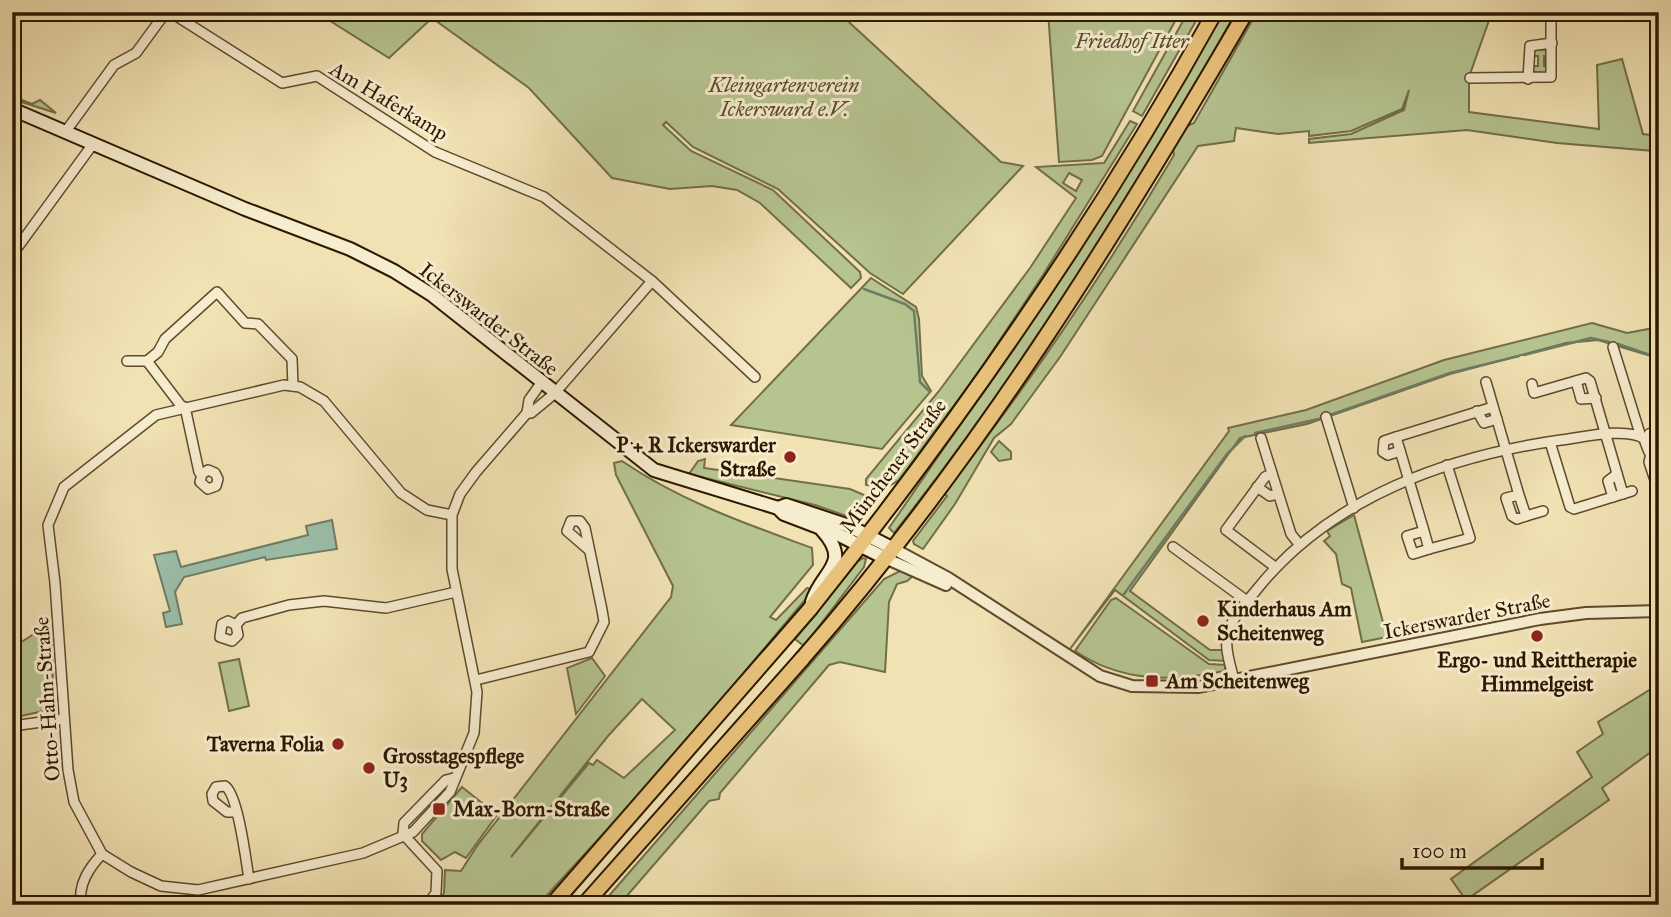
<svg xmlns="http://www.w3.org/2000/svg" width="1671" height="917" font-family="'IM FELL Great Primer',serif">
	<rect width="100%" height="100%" fill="#f1e2b3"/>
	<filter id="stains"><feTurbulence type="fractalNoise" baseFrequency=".00286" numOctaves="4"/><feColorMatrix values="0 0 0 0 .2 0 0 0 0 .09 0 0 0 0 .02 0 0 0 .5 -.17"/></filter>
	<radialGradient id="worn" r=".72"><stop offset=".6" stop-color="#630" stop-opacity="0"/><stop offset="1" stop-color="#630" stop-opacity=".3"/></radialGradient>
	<g fill="#b6c490" stroke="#726e48" stroke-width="2" fill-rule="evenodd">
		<polygon points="316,12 838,12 1001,162 1023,166 903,294 870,273 778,189 693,147 666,122 663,125 691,151 773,190 860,272 861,278 851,288 760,203 737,190 712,186 670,189 612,178 529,88 432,18 389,58"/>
		<polygon points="1048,12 1180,12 1102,156 1092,160 1059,162"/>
		<polygon points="1188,12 1201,12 1142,116 1133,111"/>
		<path d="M1222 12H1236C1135 193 1023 370 894 533L889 528 1071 263 1146 144Z"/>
		<path d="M1257 12H1492L1469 77V112L1599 129 1597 65 1622 59 1643 134 1659 136V171L1654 151 1557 143 1467 130 1309 143V139L1351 134 1404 110 1409 90 1402 109 1351 131 1309 136V131L1278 134 1236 128 1234 141 1198 146 1060 357 1011 424 994 438 955 504 923 549 914 544 913 541 947 496 944 493C1028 386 1105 272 1174 155L1173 149 1185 127 1194 123Z"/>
		<polygon points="1535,49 1548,50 1549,56 1544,56 1544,66 1550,66 1548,74 1533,72 1532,66 1538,66 1538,56 1532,56"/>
		<polygon points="12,96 32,104 40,100 56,113 12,99"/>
		<path d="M1130 121 1137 124 1043 275 978 373 899 480 886 488 866 485V479L939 391 1030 268 1076 198 1036 167 1104 163ZM1069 173 1082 180 1076 191 1063 183Z"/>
		<polygon points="871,278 916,307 919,319 922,376 931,391 882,449 731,425"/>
		<polygon points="1592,323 1627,333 1659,327 1659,356 1654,357 1598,340 1566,343 1450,374 1307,424 1240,438 1130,591 1210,650 1223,650 1225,661 1209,660 1115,590 1070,649 1229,431 1228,428 1306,410 1444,360"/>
		<polygon points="999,441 1011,452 1011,459 999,461 991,452"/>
		<polygon points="705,459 704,468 850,489 864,495 867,511 861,518 855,519 815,505 689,474 698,461"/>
		<path d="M622 461C680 501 747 524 812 548L813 565 770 617 776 620 807 588 814 589 668 763 538 905H435L444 893 445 870 461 871 477 846 671 597 673 586 616 475 614 463ZM642 699 675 730 624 778 597 760 593 765 589 763 511 857 608 736Z"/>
		<polygon points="1354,515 1387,637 1362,642 1351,588 1342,584 1336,554 1324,541 1330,536 1327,531"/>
		<polygon points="863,558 866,559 864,567 804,646 795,639 857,562"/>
		<polygon points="902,570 914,575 907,581 897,584 889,602 885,672 840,662 829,665 720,793 719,799 709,801 619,905 601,905 884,579"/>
		<path d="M1116 598 1209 664 1226 665 1224 671C1171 682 1121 682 1075 651L1111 600Z"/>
		<polygon points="48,625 52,635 53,704 48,710 12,718 12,648"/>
		<polygon points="592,658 605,676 576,714 567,668"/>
		<polygon points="239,659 249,706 229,711 219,663"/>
		<polygon points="1651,689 1659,697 1659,746 1602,788 1609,800 1466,900 1451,879 1592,777 1577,752 1603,734 1598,722"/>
		<polygon points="462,787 497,815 466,858 455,852 441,860 422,841 422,834"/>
	</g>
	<polygon fill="#9bbea9" stroke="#6f7c65" stroke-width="2" points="332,520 337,549 266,560 265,557 184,577 175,592 182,624 166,627 163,613 170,611 154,555 176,551 181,567 308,535 306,526"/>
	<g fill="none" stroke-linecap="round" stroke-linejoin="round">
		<g stroke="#6f7c65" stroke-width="2.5">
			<polyline points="864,289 905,304 914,311 920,382 930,392"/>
			<polyline points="1618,344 1656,357"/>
			<polyline points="1524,355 1591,338 1609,342"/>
			<polyline points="1330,415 1450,373 1519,356"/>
			<polyline points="1255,433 1323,418"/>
			<polyline points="1124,594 1227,454 1245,436"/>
		</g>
		<g stroke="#5f4a2d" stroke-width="12">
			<g id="minor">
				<polyline points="1470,78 1551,77 1551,12"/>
				<polyline points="1528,79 1530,46 1552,43"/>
				<polyline points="66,131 114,65 136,53 163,16 170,12 282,83 317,76 435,152 544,197 652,281 554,394 531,413 527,413 476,472 460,494 452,515 452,569 477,692 474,733 450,792 413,832 363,853 198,890 161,886 131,872 102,854 74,802 68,770 55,583 48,525 64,487 156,415 284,385 300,387 324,401 401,493 427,510 452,515"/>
				<polyline points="12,255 93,144"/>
				<polyline points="652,281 755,377"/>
				<polyline points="1613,347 1641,437"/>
				<polyline points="127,361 147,361"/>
				<polyline points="1576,381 1581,399 1596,398"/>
				<polyline points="1486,382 1519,495 1506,498 1512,516 1517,519 1526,516 1519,495"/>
				<polyline points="1532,384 1534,393 1586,378 1590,381 1623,494"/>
				<polyline points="182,407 147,361 158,352 165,339 217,292 245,323 258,324 292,359 293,386"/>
				<polyline points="185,407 199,472 202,474 200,482 208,489 216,486 218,479 215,473 208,470 202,474"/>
				<polyline points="1477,411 1484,423 1497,419"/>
				<polyline points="527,413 529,400 541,383"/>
				<polyline points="1326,417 1354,508"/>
				<polyline points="1659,430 1649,434 1645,442 1649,452 1659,455"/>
				<polyline points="1396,437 1384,441 1383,452 1388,455 1400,451"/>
				<polyline points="1261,438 1291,534 1299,544"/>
				<polyline points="1550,442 1570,507 1574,509 1632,491"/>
				<polyline points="1651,454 1649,462 1659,492"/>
				<polyline points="1272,474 1265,477 1226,530 1275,567"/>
				<polyline points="1257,487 1270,496 1278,494"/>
				<polyline points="1613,497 1608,481 1617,474"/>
				<polyline points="1526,516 1543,511"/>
				<polyline points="1424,531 1429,549 1413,554 1407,536 1424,531 1396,437 1493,407"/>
				<polyline points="1173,547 1247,601"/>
				<polyline points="1429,549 1470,538 1447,465"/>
				<polyline points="236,625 228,621 222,624 220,637 232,641 238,635 236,625 242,618 289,605 324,601 386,608 456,592"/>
				<polyline points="476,680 589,652 604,622 602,610 585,528 580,521 571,521 567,531 589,550"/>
				<path d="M1234 680C1231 667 1225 651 1227 638 1229 620 1247 602 1258 588 1332 497 1448 456 1561 440 1585 437 1624 427 1646 439"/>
				<polyline points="12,726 64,719"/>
				<path d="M235 812H227L213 801 212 794 216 787 225 786C238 794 246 861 249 879"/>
				<polyline points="403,834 437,871 436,893 427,905"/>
				<polyline points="403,834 404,823 446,780 454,778"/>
				<path d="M81 905C78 884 89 868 102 854"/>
			</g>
		</g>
		<g stroke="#5f4a2d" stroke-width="14">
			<g id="tertiary">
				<polyline points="892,548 948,578 1100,676 1132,686 1199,687 1540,619 1586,613 1659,611"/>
				<polyline points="885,558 946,585"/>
			</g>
		</g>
		<g stroke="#2e1800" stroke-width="16">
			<g id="secondary">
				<polyline points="12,109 245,209 350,249 394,271 432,295 654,470 778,508 784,514 839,535 885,558"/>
				<polyline points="778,508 786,505 849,526 892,548"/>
				<path d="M812 602C821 571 853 564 822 530"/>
			</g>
		</g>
		<g stroke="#2e1800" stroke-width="18">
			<g id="primary">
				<path d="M810 609C960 421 1098 223 1215 12"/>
				<path d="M802 659C974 463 1115 237 1246 12"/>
			</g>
		</g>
		<g stroke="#2e1800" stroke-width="18">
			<g id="trunk">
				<polyline points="552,905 810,609"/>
				<polyline points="584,905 802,659"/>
			</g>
		</g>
		<use href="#minor" stroke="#f6ecce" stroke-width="9"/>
		<use href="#tertiary" stroke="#f6ecce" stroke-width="10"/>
		<use href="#secondary" stroke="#f6ecce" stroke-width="12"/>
		<use href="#primary" stroke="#e8c17a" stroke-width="14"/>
		<use href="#trunk" stroke="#e8c17a" stroke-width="14"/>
	</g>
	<g fill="#8f2418" stroke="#f6ecce" stroke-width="2.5">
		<circle cx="790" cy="457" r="7"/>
		<circle cx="1203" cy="621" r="7"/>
		<circle cx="1537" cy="636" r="7"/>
		<rect x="1145" y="674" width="14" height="14" rx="3.5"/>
		<circle cx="338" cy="744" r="7"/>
		<circle cx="369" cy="768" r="7"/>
		<rect x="432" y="802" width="14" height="14" rx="3.5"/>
	</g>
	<g text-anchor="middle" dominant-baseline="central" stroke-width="6" stroke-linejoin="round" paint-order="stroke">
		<g font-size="21" font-style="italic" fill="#574c2b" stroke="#f6ecce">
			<text x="1132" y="41">Friedhof Itter</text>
			<text x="784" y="85">Kleingartenverein<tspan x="784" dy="24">Ickersward e.V.</tspan></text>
		</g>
		<g font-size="21" fill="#2e1800" stroke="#f6ecce">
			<text transform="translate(389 101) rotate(31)">Am Haferkamp</text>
			<text transform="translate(489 319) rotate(38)">Ickerswarder Straße</text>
			<text transform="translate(893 466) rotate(-53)">Münchener Straße</text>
			<text transform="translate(1467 616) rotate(-11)">Ickerswarder Straße</text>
			<text transform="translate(47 699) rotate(-94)">Otto-Hahn-Straße</text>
		</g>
		<g font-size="21" font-weight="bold" fill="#2e1800" stroke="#f6ecce" text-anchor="start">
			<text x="776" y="445" text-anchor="end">P + R Ickerswarder<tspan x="776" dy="24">Straße</tspan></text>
			<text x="1217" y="609">Kinderhaus Am<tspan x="1217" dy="24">Scheitenweg</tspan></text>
			<text x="1537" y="660" text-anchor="middle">Ergo- und Reittherapie<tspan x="1537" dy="24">Himmelgeist</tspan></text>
			<text x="1166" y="681">Am Scheitenweg</text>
			<text x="324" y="744" text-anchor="end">Taverna Folia</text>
			<text x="383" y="756">Grosstagespflege<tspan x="383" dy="24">U3</tspan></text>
			<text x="453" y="809">Max-Born-Straße</text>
		</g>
	</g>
	<rect width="1671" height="917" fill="none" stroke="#f1e2b3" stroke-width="42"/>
	<rect x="14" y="14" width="1643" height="889" fill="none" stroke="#2e1800" stroke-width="3.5"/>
	<rect x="21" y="21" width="1629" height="875" fill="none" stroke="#2e1800" stroke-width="2"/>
	<path d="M1402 858v10h140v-10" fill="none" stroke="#2e1800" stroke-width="3.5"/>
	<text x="1412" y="858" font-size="21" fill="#2e1800" stroke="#f6ecce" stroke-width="5" paint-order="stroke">100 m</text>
	<rect width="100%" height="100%" filter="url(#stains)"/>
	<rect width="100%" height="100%" fill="url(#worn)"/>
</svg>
